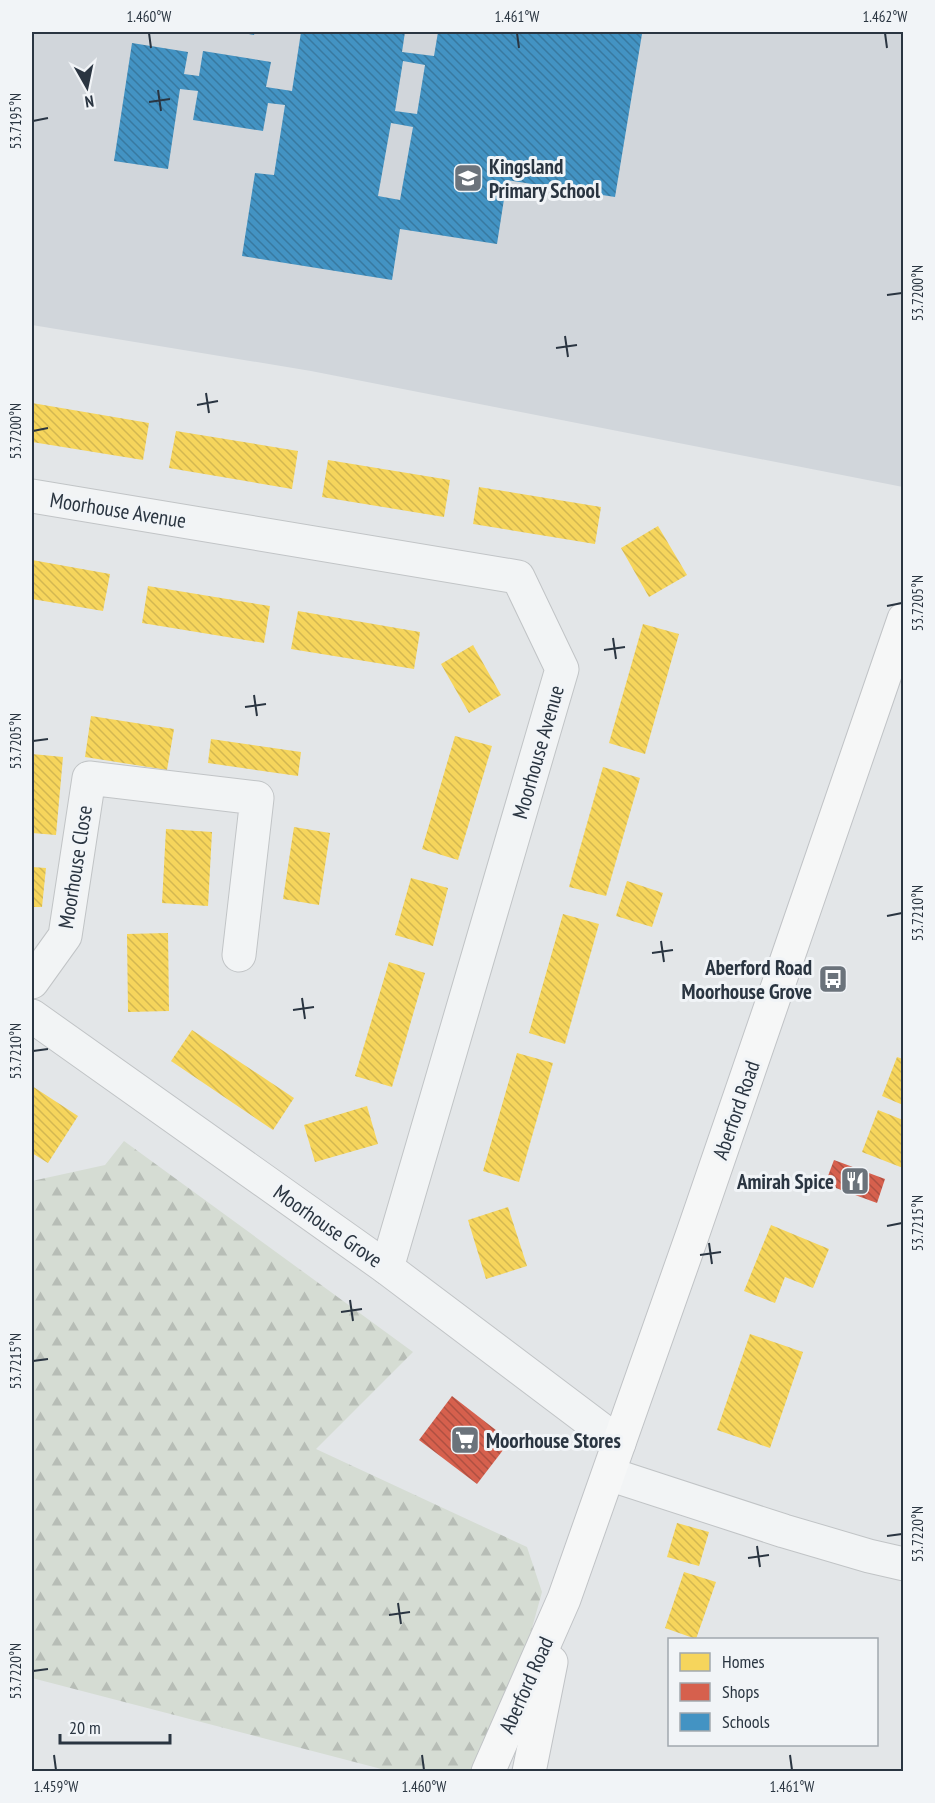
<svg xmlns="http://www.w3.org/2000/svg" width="935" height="1803" font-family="'PT Sans Narrow',sans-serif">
	<defs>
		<pattern id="forest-firs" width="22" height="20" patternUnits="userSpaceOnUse" patternTransform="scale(1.5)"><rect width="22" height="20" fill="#d5dcd3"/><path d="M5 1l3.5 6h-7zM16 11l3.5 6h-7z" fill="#b7bdb6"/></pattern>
		<pattern id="homes-back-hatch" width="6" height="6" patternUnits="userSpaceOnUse" patternTransform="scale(1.5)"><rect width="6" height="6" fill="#f6d55c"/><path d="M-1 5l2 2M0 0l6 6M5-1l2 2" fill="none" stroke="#d3b751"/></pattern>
		<pattern id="shops-back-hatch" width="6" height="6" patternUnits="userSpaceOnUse" patternTransform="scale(1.5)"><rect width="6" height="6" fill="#d6604d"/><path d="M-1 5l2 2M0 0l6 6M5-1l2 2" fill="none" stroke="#ae5042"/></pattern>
		<pattern id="schools-back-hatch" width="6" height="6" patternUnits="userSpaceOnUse" patternTransform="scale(1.5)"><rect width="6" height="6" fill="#4393c3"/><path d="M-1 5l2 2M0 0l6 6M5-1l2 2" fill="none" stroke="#3879a0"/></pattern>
	</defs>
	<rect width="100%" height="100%" fill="#e3e6e8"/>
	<polygon fill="#d1d6db" points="32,32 903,32 903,487 311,371 32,325"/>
	<polygon fill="url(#forest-firs)" points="124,1141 413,1352 316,1449 527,1547 542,1592 527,1646 471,1771 389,1771 32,1678 32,1181 105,1165"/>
	<g fill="url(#homes-back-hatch)">
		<polygon points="32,403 149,423 143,460 32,442"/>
		<polygon points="176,431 298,451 292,489 169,468"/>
		<polygon points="328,460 450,480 444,517 322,497"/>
		<polygon points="479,487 601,507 595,544 473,524"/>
		<polygon points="658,526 687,575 649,597 621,548"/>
		<polygon points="32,560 110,574 103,611 32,599"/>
		<polygon points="148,586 270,606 264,643 142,623"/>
		<polygon points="298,611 420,632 414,669 291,649"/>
		<polygon points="643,624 679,634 645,754 609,743"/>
		<polygon points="473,645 501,695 469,713 441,664"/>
		<polygon points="91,716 174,729 167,770 85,757"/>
		<polygon points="455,736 492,746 458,860 422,849"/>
		<polygon points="211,739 301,752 298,776 208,763"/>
		<polygon points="32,754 63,757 56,835 32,833"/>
		<polygon points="603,767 640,778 606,896 569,887"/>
		<polygon points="294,827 330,833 319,905 283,899"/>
		<polygon points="166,829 212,832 208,906 162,903"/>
		<polygon points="32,867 46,868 42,907 32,907"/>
		<polygon points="411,878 448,888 433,946 395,935"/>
		<polygon points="627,881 663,893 652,927 616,916"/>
		<polygon points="563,914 599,924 565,1044 529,1033"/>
		<polygon points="168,933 169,1011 128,1012 127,934"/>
		<polygon points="389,962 425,973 392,1087 355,1076"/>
		<polygon points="192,1030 294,1098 273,1130 171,1061"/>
		<polygon points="517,1053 553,1063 519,1182 483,1171"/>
		<polygon points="897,1057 903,1059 903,1105 882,1096"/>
		<polygon points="32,1086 78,1116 48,1163 32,1153"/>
		<polygon points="367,1106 378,1144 315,1162 304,1125"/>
		<polygon points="878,1110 903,1120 903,1168 862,1152"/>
		<polygon points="508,1207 527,1266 486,1279 468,1220"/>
		<polygon points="771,1225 829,1249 813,1288 785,1277 775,1303 744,1291"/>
		<polygon points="750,1334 803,1352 770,1448 717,1430"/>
		<polygon points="677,1523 709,1532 699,1566 667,1557"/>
		<polygon points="684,1572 716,1582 696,1639 665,1628"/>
	</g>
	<g fill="url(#shops-back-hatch)">
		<polygon points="834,1160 885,1179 877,1203 825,1184"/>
		<polygon points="452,1396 510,1441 477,1484 419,1440"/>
	</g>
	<g fill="url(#schools-back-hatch)" fill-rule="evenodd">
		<polygon points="238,32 255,32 254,35"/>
		<path d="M301 32H405L402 52 434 56 438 32H625L642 34 615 197 507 180 497 244 400 229 392 280 242 256 255 173 274 175 285 105 268 103 263 131 193 120 198 91 180 89 168 169 114 161 132 43 188 52 184 74 199 76 203 51 271 62 266 87 292 91ZM403 61 425 65 417 114 395 111ZM391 123 413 127 400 200 378 196Z"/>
	</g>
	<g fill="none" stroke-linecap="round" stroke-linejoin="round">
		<g stroke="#c1c4c6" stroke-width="35">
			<g id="minor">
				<polyline points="32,496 518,577 562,669 387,1268"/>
				<polyline points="32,982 65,936 89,778 257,798 239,955"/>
				<polyline points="32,1016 387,1268 619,1443"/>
				<polyline points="609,1474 784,1531 869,1556 904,1564"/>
			</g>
		</g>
		<g stroke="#c0c3c6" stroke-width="35">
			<g id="major">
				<polyline points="488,1772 564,1599 693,1233 904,619"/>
				<polyline points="529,1772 551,1662"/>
			</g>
		</g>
		<use href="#minor" stroke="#f2f4f5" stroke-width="33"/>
		<use href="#major" stroke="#f6f7f7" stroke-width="33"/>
	</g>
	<path fill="none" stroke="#2a3541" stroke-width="2" d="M149 33 151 48M517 33 519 48M885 33 887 48M158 90 161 111M149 102 170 99M33 121 48 118M887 295 902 293M565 336 568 357M556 348 577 345M206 393 209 413M197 405 218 401M33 431 48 428M887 606 902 603M613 638 616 659M604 650 625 647M254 695 257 716M245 707 266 704M33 741 48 739M887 916 902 913M661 941 664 962M652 953 673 950M302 998 305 1019M293 1010 314 1007M33 1051 48 1049M887 1226 902 1223M709 1243 712 1264M700 1255 721 1252M350 1300 353 1321M341 1312 362 1309M33 1361 48 1359M887 1536 902 1534M757 1546 760 1567M748 1558 769 1555M398 1603 401 1624M389 1615 410 1612M33 1671 48 1669M54 1755 56 1770M422 1755 424 1770M790 1755 792 1770"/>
	<defs>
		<g id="school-square" transform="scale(1.5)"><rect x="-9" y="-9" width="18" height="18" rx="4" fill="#6b737b" stroke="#f1f4f7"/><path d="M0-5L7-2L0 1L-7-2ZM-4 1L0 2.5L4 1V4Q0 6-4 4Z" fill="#fff"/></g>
		<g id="bus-square" transform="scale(1.5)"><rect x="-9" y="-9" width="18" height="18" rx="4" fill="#6b737b" stroke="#f1f4f7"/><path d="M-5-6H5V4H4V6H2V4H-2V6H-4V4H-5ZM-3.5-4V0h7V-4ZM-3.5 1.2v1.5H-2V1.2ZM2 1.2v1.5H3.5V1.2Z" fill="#fff"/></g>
		<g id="restaurant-square" transform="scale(1.5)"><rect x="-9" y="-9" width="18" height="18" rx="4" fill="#6b737b" stroke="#f1f4f7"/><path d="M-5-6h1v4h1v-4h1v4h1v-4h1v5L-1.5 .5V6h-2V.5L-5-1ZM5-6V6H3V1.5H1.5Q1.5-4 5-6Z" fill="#fff"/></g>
		<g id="supermarket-square" transform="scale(1.5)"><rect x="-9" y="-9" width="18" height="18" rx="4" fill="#6b737b" stroke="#f1f4f7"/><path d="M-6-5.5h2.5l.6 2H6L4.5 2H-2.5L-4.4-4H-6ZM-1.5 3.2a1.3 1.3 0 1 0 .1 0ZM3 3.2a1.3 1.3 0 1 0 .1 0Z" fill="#fff"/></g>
	</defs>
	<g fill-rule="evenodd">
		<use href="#school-square" x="468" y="178"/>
		<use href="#bus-square" x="833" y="979"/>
		<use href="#restaurant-square" x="855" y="1181"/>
		<use href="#supermarket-square" x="465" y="1440"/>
	</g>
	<g text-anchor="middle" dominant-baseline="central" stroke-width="6" stroke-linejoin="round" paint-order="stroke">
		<g font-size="21" font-weight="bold" fill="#2a3541" stroke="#f1f4f7" text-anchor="start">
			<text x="489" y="166">Kingsland<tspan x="489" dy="24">Primary School</tspan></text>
			<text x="812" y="967" text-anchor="end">Aberford Road<tspan x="812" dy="24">Moorhouse Grove</tspan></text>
			<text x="834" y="1181" text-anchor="end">Amirah Spice</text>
			<text x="486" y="1440">Moorhouse Stores</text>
		</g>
		<g font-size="21" fill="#2a3541" stroke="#f1f4f7">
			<text transform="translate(118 510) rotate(9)">Moorhouse Avenue</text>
			<text transform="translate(538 752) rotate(-74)">Moorhouse Avenue</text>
			<text transform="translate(75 867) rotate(-81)">Moorhouse Close</text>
			<text transform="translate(736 1110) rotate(-71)">Aberford Road</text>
			<text transform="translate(328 1226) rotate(35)">Moorhouse Grove</text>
			<text transform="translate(526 1685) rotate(-66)">Aberford Road</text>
		</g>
	</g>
	<rect width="935" height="1803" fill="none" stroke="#f1f4f7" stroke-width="66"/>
	<rect x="668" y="1638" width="210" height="108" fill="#f1f4f7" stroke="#a1a8ae" stroke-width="1.5"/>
	<rect x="680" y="1653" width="30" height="18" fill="#f6d55c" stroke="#a1a8ae" stroke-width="1.5"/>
	<text x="722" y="1668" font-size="18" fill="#2a3541">Homes</text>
	<rect x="680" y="1683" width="30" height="18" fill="#d6604d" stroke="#a1a8ae" stroke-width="1.5"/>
	<text x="722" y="1698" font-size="18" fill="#2a3541">Shops</text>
	<rect x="680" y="1713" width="30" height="18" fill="#4393c3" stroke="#a1a8ae" stroke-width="1.5"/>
	<text x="722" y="1728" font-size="18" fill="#2a3541">Schools</text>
	<g transform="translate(87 87) rotate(171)" stroke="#f1f4f7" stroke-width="4.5" paint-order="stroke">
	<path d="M0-4.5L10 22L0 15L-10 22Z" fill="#2a3541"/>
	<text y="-9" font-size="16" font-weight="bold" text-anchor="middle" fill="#2a3541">N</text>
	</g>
	<path d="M60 1734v9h110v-9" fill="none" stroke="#2a3541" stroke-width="3"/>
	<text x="69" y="1734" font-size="18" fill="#2a3541" stroke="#f1f4f7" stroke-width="4.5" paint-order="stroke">20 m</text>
	<rect x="33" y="33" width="869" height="1737" fill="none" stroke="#2a3541" stroke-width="2"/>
	<g font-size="15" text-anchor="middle" fill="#2a3541">
		<text x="149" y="22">1.460°W</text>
		<text x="517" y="22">1.461°W</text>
		<text x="885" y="22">1.462°W</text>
		<text transform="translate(16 121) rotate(-90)" y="5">53.7195°N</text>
		<text transform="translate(918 293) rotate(-90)" y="5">53.7200°N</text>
		<text transform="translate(16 431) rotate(-90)" y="5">53.7200°N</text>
		<text transform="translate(918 603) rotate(-90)" y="5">53.7205°N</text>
		<text transform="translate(16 741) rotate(-90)" y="5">53.7205°N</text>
		<text transform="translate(918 913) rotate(-90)" y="5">53.7210°N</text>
		<text transform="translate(16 1051) rotate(-90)" y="5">53.7210°N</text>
		<text transform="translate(918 1223) rotate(-90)" y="5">53.7215°N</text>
		<text transform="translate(16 1361) rotate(-90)" y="5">53.7215°N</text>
		<text transform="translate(918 1534) rotate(-90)" y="5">53.7220°N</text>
		<text transform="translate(16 1671) rotate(-90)" y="5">53.7220°N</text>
		<text x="56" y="1792">1.459°W</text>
		<text x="424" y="1792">1.460°W</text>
		<text x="792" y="1792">1.461°W</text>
	</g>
</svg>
